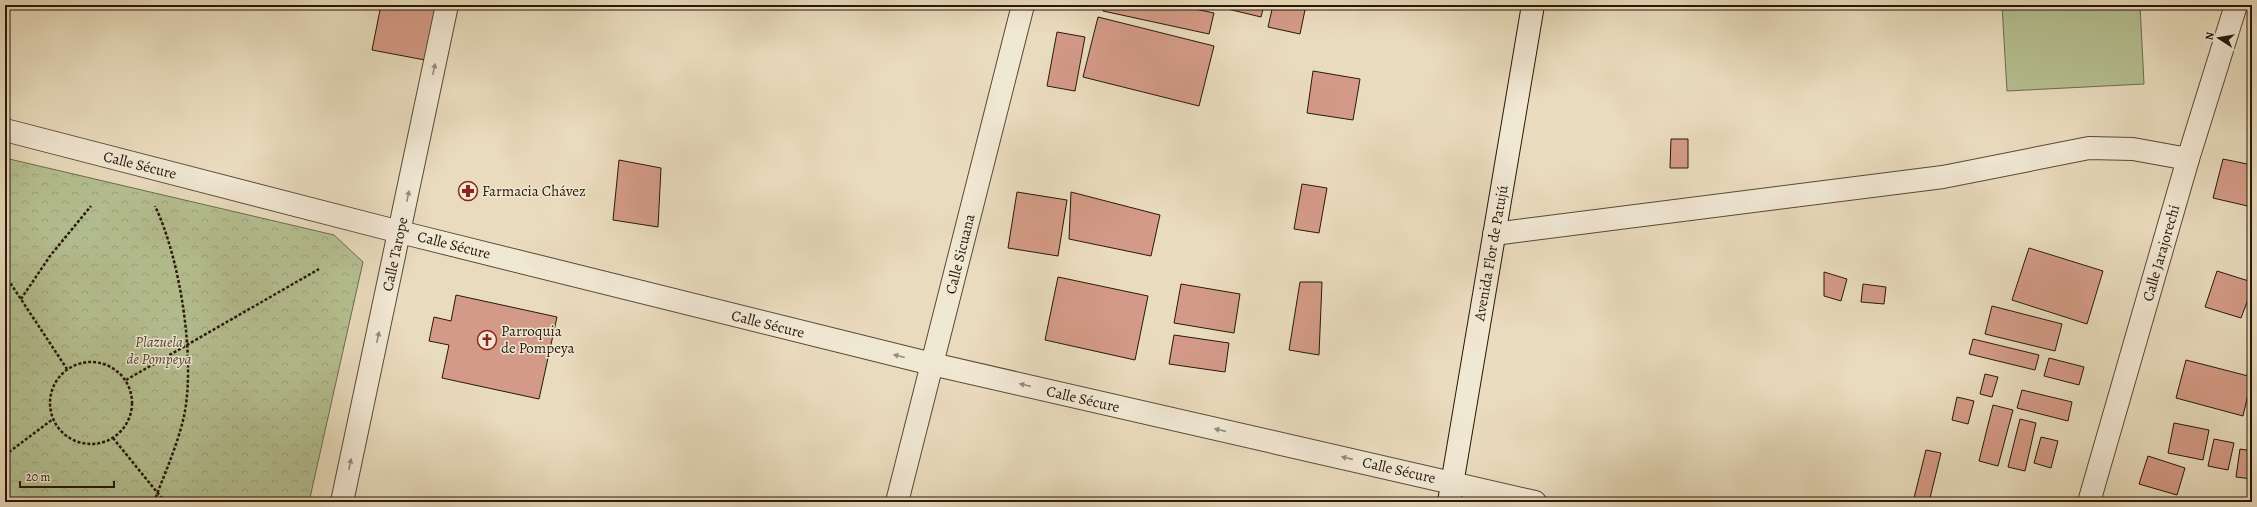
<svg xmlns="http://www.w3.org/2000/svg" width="2257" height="507" font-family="Alegreya,serif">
	<defs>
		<pattern id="park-crowns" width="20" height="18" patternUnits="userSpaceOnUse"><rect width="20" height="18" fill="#b5c092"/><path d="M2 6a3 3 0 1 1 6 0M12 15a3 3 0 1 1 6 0" fill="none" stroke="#9ca47c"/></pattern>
	</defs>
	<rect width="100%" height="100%" fill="#e9dcbd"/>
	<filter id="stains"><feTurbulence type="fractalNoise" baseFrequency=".005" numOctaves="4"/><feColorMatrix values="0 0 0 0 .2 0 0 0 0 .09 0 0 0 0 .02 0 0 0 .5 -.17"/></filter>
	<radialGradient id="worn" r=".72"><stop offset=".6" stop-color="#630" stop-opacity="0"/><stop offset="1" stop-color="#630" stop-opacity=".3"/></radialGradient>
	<polygon fill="#b5c092" stroke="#6e6c4d" points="2002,5 2140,5 2144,84 2007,91"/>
	<polygon fill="url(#park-crowns)" stroke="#6e6c4d" points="5,158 334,235 363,262 309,502 5,502"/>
	<g fill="#d39b87" stroke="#281808">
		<polygon points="381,5 437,5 425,60 372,50"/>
		<polygon points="1105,5 1176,5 1214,13 1209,34 1103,11"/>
		<polygon points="1211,5 1264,5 1261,17"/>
		<polygon points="1273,5 1306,5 1300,34 1268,27"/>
		<polygon points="1098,17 1214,46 1199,106 1083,77"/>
		<polygon points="1057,32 1085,37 1075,91 1047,86"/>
		<polygon points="1313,71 1360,79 1353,120 1307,113"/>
		<polygon points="1671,139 1688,139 1688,168 1670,168"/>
		<polygon points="2223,159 2252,165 2252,207 2213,198"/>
		<polygon points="619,160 661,168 658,227 613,220"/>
		<polygon points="1302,184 1327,188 1319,233 1294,229"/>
		<polygon points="1017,192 1067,200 1058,256 1008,248"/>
		<polygon points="1071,192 1160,215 1151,256 1069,239"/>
		<polygon points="2029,248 2103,271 2087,324 2012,300"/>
		<polygon points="2217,271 2252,282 2252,289 2241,318 2205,307"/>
		<polygon points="1824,272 1847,279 1841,301 1824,296"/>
		<polygon points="1058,277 1148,296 1135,360 1045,340"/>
		<polygon points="1300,282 1322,282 1319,355 1289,350"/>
		<polygon points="1181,284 1240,294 1234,333 1174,323"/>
		<polygon points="1863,284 1886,287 1884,304 1861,302"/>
		<polygon points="456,295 557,317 539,399 442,378 449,345 429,341 434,317 451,321"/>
		<polygon points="1992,306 2062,324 2055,351 1985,334"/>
		<polygon points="1174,335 1229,343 1225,372 1169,364"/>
		<polygon points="1973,339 2039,355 2035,370 1969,354"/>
		<polygon points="2049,358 2084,367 2079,385 2044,376"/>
		<polygon points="2186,360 2252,377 2243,416 2176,398"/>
		<polygon points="1985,374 1998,377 1992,397 1980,394"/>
		<polygon points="2022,390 2072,402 2068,421 2017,408"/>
		<polygon points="1957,397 1974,401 1968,424 1952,420"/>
		<polygon points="1993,405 2013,410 1998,466 1979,461"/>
		<polygon points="2020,419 2036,423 2025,471 2008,467"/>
		<polygon points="2174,423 2209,430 2203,460 2168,453"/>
		<polygon points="2041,437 2058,441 2051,468 2034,463"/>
		<polygon points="2214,439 2234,443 2228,470 2208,466"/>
		<polygon points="2240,449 2252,451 2252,479 2236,477"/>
		<polygon points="1926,450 1941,453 1929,502 1913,502"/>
		<polygon points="2148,456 2185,468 2177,495 2139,484"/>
	</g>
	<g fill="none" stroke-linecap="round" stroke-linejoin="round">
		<g stroke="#584935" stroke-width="24">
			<g id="street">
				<polyline points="5,130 400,232 932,364 1535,502"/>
				<polyline points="1494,234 1943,177 2089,148 2133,149 2188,159"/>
				<polyline points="342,502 447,5"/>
				<polyline points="897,502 1023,5"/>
				<polyline points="2089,502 2188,159 2236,5"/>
			</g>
		</g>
		<g stroke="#281808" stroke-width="24">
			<polyline id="secondary" points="1449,502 1533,5"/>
		</g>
		<g stroke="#281808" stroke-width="2.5" stroke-dasharray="3 2" stroke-linecap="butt">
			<polyline points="5,275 67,369"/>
			<polyline points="21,299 50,256 91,206"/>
			<circle cx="91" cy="403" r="41"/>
			<polyline points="126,380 319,269"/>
			<polyline points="113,438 165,502"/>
			<polyline points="5,455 53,419"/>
			<path d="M154 502C164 475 178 444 184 416 196 359 180 258 155 206"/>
		</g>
		<use href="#street" stroke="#f1e8d4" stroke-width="22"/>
		<use href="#secondary" stroke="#f1e8d4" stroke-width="22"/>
	</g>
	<defs><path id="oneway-solid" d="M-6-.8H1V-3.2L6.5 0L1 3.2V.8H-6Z"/></defs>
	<g fill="#978a78">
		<use href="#oneway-solid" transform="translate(434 69) rotate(-78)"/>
		<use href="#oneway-solid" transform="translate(408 196) rotate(-78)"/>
		<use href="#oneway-solid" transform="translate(378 337) rotate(-78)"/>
		<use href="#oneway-solid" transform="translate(899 356) rotate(-166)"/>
		<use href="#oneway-solid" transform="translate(1025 385) rotate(-167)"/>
		<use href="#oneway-solid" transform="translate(1220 430) rotate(-167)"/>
		<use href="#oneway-solid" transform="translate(1347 458) rotate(-167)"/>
		<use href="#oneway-solid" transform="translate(350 464) rotate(-78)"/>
	</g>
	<defs>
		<g id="pharmacy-ring" transform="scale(1)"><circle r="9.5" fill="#f1e8d4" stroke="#8f2418" stroke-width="1.5"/><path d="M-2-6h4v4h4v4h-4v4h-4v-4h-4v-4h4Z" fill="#8f2418"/></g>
		<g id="church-ring" transform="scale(1)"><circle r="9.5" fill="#f1e8d4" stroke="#8f2418" stroke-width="1.5"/><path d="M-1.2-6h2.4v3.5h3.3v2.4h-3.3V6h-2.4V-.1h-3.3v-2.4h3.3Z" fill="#8f2418"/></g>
	</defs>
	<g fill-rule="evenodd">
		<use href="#pharmacy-ring" x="468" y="191"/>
		<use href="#church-ring" x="487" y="340"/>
	</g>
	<g text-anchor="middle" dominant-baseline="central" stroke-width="3" stroke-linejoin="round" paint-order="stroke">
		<g font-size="15" fill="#281808" stroke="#f1e8d4">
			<text transform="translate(140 165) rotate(14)">Calle Sécure</text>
			<text transform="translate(454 245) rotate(14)">Calle Sécure</text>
			<text transform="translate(1491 253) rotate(-80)">Avenida Flor de Patujú</text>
			<text transform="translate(2161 253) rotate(-74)">Calle Jarajorechi</text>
			<text transform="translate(395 254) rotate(-78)">Calle Tarope</text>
			<text transform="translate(960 254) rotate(-76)">Calle Sicuana</text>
			<text transform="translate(768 324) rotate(14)">Calle Sécure</text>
			<text transform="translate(1083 399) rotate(13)">Calle Sécure</text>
			<text transform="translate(1399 470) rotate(13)">Calle Sécure</text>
		</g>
		<g font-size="15" fill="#281808" stroke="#f1e8d4" text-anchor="start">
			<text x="482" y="191">Farmacia Chávez</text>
			<text x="501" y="331">Parroquia<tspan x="501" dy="17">de Pompeya</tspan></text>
		</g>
		<g font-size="15" font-style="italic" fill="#524a31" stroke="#f1e8d4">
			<text x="159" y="342">Plazuela<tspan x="159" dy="17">de Pompeya</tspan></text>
		</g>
	</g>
	<rect width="2257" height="507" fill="none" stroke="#e9dcbd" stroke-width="20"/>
	<rect x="6" y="6" width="2245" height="495" fill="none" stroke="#281808" stroke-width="2"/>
	<rect x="10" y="10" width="2237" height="487" fill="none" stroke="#281808"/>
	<g transform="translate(2219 38) rotate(282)" stroke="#f1e8d4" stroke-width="3" paint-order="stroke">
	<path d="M0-3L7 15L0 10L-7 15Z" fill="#281808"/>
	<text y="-6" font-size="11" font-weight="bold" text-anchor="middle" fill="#281808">N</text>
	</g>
	<path d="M20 481v6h94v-6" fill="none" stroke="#281808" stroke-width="2"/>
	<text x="26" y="481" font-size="12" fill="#281808" stroke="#f1e8d4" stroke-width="3" paint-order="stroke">20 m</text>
	<rect width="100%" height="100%" filter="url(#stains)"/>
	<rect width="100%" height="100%" fill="url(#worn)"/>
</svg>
